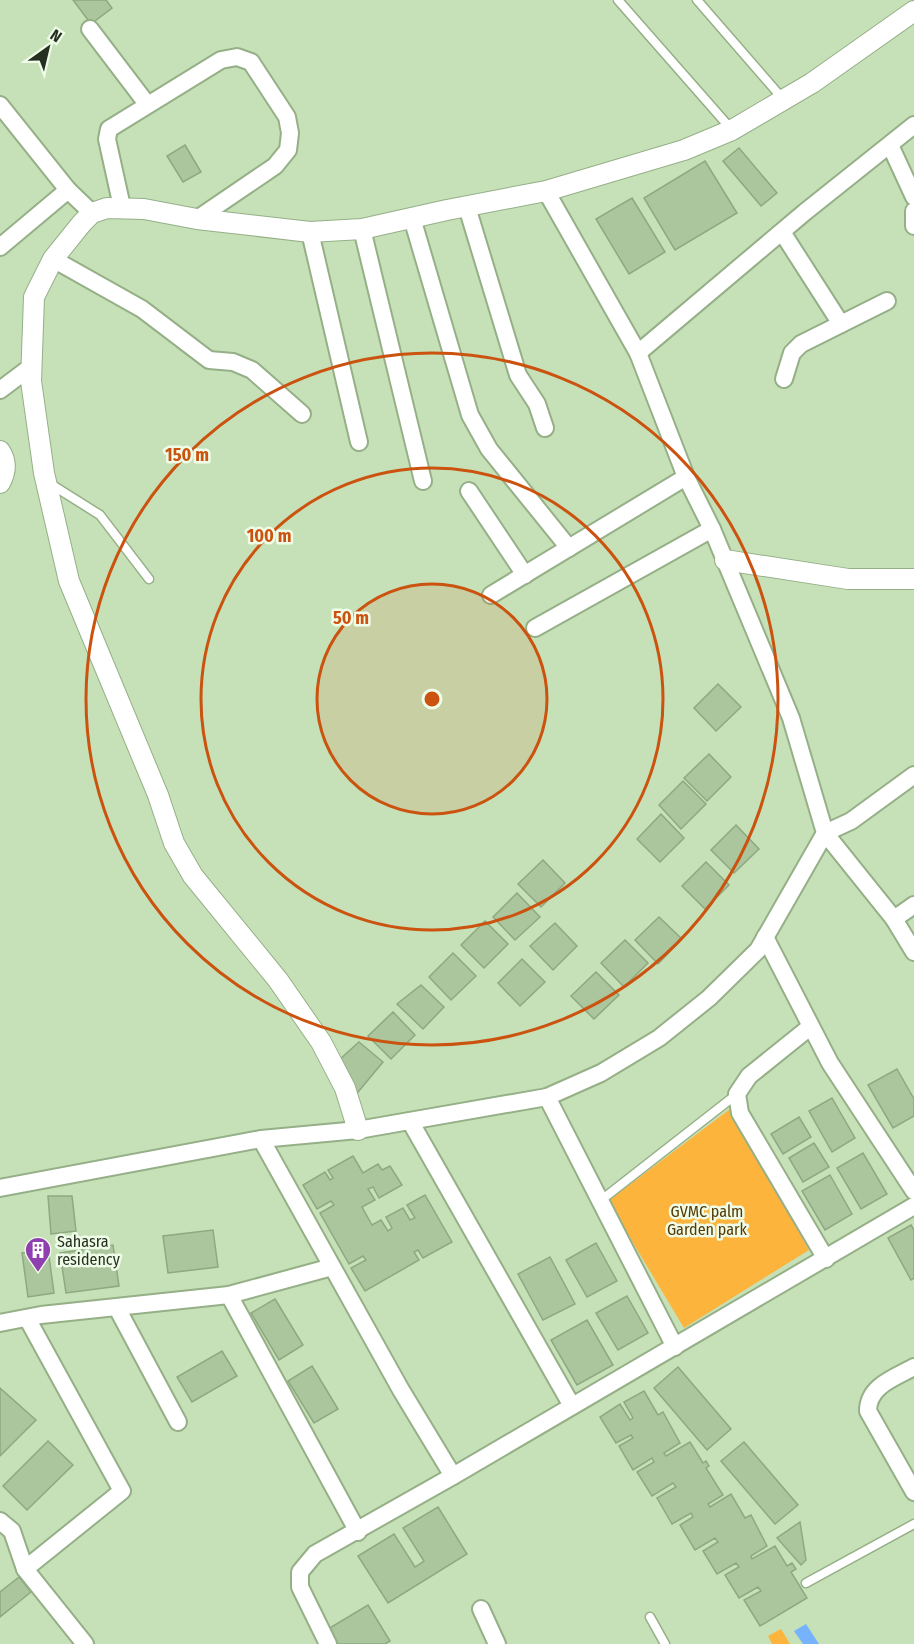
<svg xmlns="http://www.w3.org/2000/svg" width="914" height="1644" font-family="'Fira Sans Condensed',sans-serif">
	<rect width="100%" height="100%" fill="#c6e1b8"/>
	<g fill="#fdb43d">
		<polygon points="730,1109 809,1250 684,1328 608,1201"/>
		<polygon points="781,1629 790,1644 772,1644 768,1636"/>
	</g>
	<polygon fill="#77b2fd" points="806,1624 819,1644 803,1644 794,1631"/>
	<g fill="#abc59d" stroke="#8ea881" stroke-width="1.5">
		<polygon points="73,0 106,0 112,8 91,24"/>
		<polygon points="185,145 201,172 183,182 167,156"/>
		<polygon points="739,148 777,193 761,206 723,161"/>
		<polygon points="705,161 737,213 675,250 644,198"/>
		<polygon points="632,198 665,252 629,274 596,219"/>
		<polygon points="718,684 741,707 716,731 694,708"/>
		<polygon points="709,754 731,777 707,801 684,778"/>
		<polygon points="683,781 706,804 681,829 659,805"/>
		<polygon points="661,814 684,838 660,862 637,839"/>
		<polygon points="736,825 759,849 734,873 711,850"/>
		<polygon points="543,860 565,883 541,907 518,884"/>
		<polygon points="706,862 729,885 705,909 682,886"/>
		<polygon points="517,893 540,917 515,940 493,917"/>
		<polygon points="659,917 682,939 658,964 635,940"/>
		<polygon points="485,921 508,944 484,968 461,945"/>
		<polygon points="555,923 577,946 553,970 530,946"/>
		<polygon points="625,940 648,963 624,987 601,963"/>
		<polygon points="453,953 476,976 451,1000 429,977"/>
		<polygon points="522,959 545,982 520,1006 498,983"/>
		<polygon points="596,972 619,995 594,1019 571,996"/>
		<polygon points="421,985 444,1007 423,1029 397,1004"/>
		<polygon points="393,1012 415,1035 391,1059 368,1036"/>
		<polygon points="359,1042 383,1062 353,1098 338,1061"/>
		<polygon points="897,1069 914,1099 914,1116 893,1128 868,1085"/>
		<polygon points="832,1098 855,1138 832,1152 809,1111"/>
		<polygon points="799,1117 811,1137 783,1154 771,1134"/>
		<polygon points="814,1143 829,1167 803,1182 789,1158"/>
		<polygon points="863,1153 887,1194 861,1209 837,1168"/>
		<polygon points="353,1156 363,1173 378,1164 382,1170 390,1166 402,1185 379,1198 373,1187 368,1189 375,1200 362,1207 372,1225 381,1220 388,1231 392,1228 386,1217 403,1208 410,1220 415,1218 407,1205 425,1195 452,1242 423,1258 418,1250 414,1252 419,1260 365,1291 351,1268 366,1260 363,1256 349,1264 320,1213 334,1205 331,1201 317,1209 303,1185 325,1172 330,1180 333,1178 328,1170"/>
		<polygon points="830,1175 852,1214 825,1230 802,1191"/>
		<polygon points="48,1196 72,1196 76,1231 51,1234"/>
		<polygon points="911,1225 914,1230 914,1278 911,1280 888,1238"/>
		<polygon points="213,1230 218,1267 168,1273 163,1236"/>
		<polygon points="596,1243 617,1281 587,1297 566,1260"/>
		<polygon points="113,1245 119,1286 66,1293 60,1253"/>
		<polygon points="48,1249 54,1293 28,1297 22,1253"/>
		<polygon points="550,1257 575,1304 543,1320 518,1274"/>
		<polygon points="627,1296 648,1333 618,1350 596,1313"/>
		<polygon points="275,1299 303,1345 279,1360 251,1313"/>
		<polygon points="587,1320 613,1365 577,1385 551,1340"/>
		<polygon points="222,1351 237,1376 192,1402 177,1377"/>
		<polygon points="312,1366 338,1409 314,1423 288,1381"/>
		<polygon points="678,1367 731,1429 707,1450 654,1388"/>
		<polygon points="0,1388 36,1420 0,1456"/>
		<polygon points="644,1391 658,1415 663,1412 680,1443 664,1453 666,1456 690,1442 703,1463 706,1461 709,1466 706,1468 723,1495 708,1504 710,1507 731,1494 745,1518 751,1515 767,1546 751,1556 752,1559 775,1546 787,1566 792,1563 796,1569 791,1572 807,1598 760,1626 744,1600 761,1591 758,1587 739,1598 725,1575 739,1567 736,1563 717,1574 703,1551 718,1542 715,1538 695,1550 680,1525 693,1517 691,1513 672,1524 657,1498 676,1487 673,1483 652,1496 637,1472 654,1462 652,1458 633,1470 619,1446 633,1438 631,1435 616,1443 600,1417 620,1404 630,1420 633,1418 624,1402"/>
		<polygon points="48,1441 73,1465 27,1510 3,1486"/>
		<polygon points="744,1442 798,1505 775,1524 721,1461"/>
		<polygon points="438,1507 467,1554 388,1603 358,1556 394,1534 415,1567 424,1561 403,1528"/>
		<polygon points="800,1522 806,1560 801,1565 777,1538"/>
		<polygon points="19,1577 31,1592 0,1617 0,1592"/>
		<polygon points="368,1605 390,1641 385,1644 337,1644 328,1629"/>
	</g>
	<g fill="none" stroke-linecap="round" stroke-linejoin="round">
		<g stroke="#95af87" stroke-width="11">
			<g id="service">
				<polyline points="618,0 732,130"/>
				<polyline points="697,0 783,99"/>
				<polyline points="49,483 100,515 149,579"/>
				<polyline points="600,1201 737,1094"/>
				<polyline points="806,1583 914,1524"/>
				<polyline points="650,1617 665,1644"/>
			</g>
		</g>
		<g stroke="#95af87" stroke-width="20">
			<g id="minor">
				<polyline points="90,29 147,104"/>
				<polyline points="0,105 68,190"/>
				<polyline points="890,145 914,197"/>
				<polyline points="122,207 107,139 109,129 221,60 237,57 251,62 287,117 290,133 288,150 275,166 197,219"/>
				<polyline points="467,207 518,375 537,404 545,428"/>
				<polyline points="914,211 914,226"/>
				<polyline points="412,218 470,415 489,449 569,548"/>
				<polyline points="362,229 423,481"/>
				<polyline points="310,232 359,442"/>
				<polyline points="782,232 841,324"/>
				<polyline points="0,247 68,190 92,213"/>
				<polyline points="53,259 142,309 209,360 233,362 252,370 302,414"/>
				<polyline points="638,353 805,212 914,125"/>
				<polyline points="784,379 792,353 801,344 887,301"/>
				<polyline points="0,390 32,366"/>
				<polyline points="469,491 525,575"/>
				<polyline points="491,595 686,477"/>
				<polyline points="535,628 712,529"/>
				<polyline points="914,775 851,821 825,833 894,919 914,952"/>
				<polyline points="894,919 914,905"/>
				<polyline points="765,937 830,1063 914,1191"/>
				<polyline points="810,1027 749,1076 737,1094 740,1113 826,1259"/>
				<polyline points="547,1097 675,1347"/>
				<polyline points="410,1121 572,1406"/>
				<polyline points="261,1139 401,1390 453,1476"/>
				<polyline points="0,1188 261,1139 358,1130 547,1097 601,1073 659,1038 709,998 758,950 825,833 791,718 712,529 686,477 638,353 546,191"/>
				<polyline points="229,1295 358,1532"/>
				<polyline points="117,1308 178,1422"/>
				<polyline points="27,1318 122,1491 25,1569 85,1644"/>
				<polyline points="0,1323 41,1315 229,1295 332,1267"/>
				<path d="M914 1367C894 1378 868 1386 868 1411L914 1492"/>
				<polyline points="0,1521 12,1531 25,1569"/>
				<polyline points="481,1609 497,1644"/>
				<polyline points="328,1644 300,1587 300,1572 315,1554 453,1476 914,1206"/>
			</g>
		</g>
		<g stroke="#95af87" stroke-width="22">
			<g id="tertiary">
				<path d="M0 451C7 462 6 472 0 483"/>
				<polyline points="725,560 848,579 914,579"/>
				<polyline points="358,1130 345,1088 321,1042 278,980 193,876 174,843 158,795 69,581 44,473 31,381 34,297 53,259 82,223 92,213 107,208 144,209 197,219 310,232 362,229 447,210 546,191 684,150 732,130 812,83 914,11"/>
			</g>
		</g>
		<use href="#service" stroke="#fff" stroke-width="8"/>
		<use href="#minor" stroke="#fff" stroke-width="16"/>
		<use href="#tertiary" stroke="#fff" stroke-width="20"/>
	</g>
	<circle cx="432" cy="699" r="115" fill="#cb530f" fill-opacity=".12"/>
	<g fill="none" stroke="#cb530f" stroke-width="3">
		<circle cx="432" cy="699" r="115"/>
		<circle cx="432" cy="699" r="231"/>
		<circle cx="432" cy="699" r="346"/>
	</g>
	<defs>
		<g id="building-pin" transform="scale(1.35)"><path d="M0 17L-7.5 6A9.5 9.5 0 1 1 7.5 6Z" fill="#8f3faf" stroke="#effde8"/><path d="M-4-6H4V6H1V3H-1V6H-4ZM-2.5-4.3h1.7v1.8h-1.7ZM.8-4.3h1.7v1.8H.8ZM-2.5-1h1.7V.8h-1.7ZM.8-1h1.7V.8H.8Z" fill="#fff"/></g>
	</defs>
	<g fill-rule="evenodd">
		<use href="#building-pin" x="38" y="1250"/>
	</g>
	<g text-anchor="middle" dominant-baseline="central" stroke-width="5" stroke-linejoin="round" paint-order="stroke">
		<g font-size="16" fill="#563905" stroke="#effde8">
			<text x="707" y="1211">GVMC palm<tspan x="707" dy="18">Garden park</tspan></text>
		</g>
		<g font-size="16" fill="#263020" stroke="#effde8" text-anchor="start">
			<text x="57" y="1241">Sahasra<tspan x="57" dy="18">residency</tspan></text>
		</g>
	</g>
	<circle cx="432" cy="699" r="9" fill="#cb530f" stroke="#effde8" stroke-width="3"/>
	<g font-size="18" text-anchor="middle" font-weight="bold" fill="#cb530f" stroke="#effde8" stroke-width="5" stroke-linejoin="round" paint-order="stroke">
		<text x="187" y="461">150 m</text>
		<text x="269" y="542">100 m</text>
		<text x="351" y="624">50 m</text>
	</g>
	<g transform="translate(48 48) rotate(34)" stroke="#effde8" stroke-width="4.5" paint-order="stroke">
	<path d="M0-4.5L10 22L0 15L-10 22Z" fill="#263020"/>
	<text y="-9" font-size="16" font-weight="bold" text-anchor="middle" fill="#263020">N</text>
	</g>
</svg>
